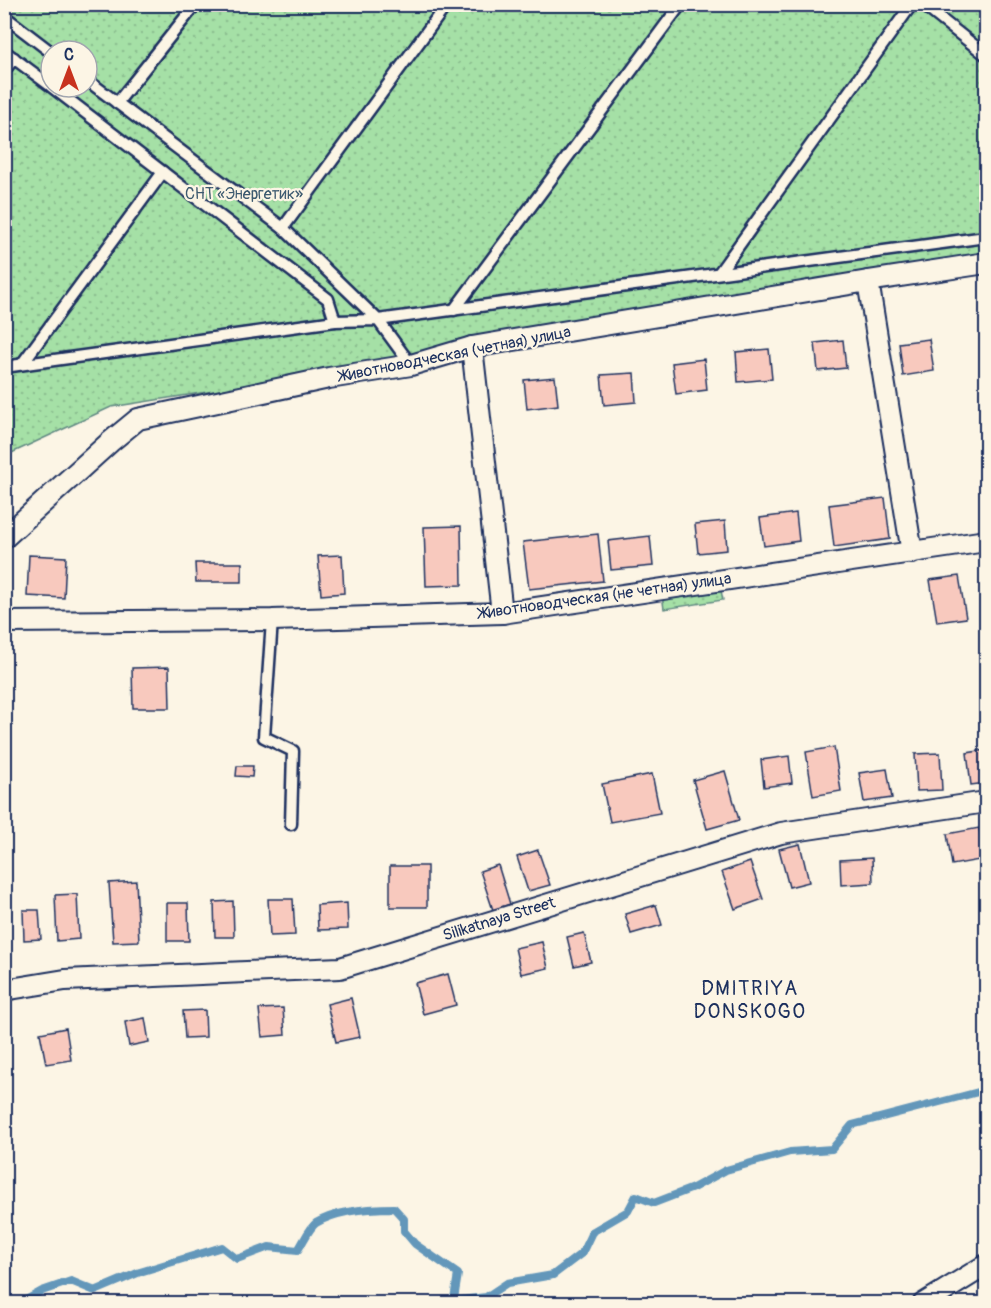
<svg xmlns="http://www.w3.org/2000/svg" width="991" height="1308" font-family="Pangolin,sans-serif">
	<defs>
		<pattern id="park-dots" width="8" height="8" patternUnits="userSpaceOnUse" patternTransform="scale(1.5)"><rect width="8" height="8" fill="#a5e0a6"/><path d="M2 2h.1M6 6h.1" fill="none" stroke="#8dc091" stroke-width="1.8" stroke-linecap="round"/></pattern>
	</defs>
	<rect width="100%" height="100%" fill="#fcf5e5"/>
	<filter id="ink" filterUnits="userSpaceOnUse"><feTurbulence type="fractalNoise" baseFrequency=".0167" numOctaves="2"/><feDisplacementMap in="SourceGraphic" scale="12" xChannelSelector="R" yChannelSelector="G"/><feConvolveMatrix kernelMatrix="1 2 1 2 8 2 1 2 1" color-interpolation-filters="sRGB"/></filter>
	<g filter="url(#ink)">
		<g fill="url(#park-dots)" stroke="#608882" stroke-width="1.5" fill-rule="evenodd">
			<path d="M4 5H986V270L111 407 5 456ZM51 51H87V87H51Z"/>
			<polygon points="720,586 723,600 664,609 662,595"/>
		</g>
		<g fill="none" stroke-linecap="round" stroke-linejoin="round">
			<path stroke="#6497ba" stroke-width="8" d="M19 1304 42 1291 71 1281 95 1291 140 1272 222 1247 237 1259 269 1247 298 1250C303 1243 309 1228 316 1223 338 1210 370 1208 394 1208L404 1219V1231L415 1244 458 1274 454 1299 461 1300 486 1297 507 1283 553 1275 582 1253 592 1232 628 1211 636 1196 654 1203 693 1188 726 1170 790 1152 832 1149 852 1125 986 1090"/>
		</g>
		<g fill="#f8c9be" stroke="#1b2f5e" stroke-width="1.5">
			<polygon points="929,339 934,371 903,376 899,343"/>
			<polygon points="843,340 846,368 818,371 815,343"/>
			<polygon points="769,349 772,379 738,382 736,352"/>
			<polygon points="704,359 707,390 676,394 672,363"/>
			<polygon points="634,373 636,402 604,405 601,375"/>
			<polygon points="555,377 558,405 527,409 524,380"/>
			<polygon points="885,498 890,539 834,547 829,505"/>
			<polygon points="796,513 799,541 764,546 760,518"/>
			<polygon points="725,521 727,550 698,553 695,524"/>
			<polygon points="461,526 462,585 426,586 424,527"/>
			<polygon points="598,534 603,581 529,589 523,542"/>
			<polygon points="650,536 653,566 611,570 608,541"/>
			<polygon points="29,555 66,557 64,598 27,596"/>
			<polygon points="342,555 344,593 321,595 318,556"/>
			<polygon points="195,563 242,563 242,582 196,582"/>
			<polygon points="959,576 966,618 937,622 930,580"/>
			<polygon points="169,667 170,708 133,708 132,668"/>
			<polygon points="834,747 841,791 813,796 806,752"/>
			<polygon points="986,750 986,783 971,785 967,753"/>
			<polygon points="940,753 942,790 917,791 915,754"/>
			<polygon points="789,756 792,783 764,787 761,760"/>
			<polygon points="237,766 253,766 252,777 236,776"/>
			<polygon points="887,769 892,798 864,802 859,773"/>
			<polygon points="725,771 739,820 707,829 693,780"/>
			<polygon points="652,774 660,813 610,822 602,784"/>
			<polygon points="979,828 985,859 952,865 947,834"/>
			<polygon points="800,844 809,882 789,887 779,849"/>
			<polygon points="538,850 550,885 528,891 517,857"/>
			<polygon points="872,858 873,883 841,885 840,860"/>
			<polygon points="750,862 763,899 735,909 722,872"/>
			<polygon points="498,865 510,904 493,910 480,871"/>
			<rect x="390" y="866" width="37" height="41"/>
			<polygon points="136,881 139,941 113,942 109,883"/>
			<polygon points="77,894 79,939 57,941 55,895"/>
			<polygon points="268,899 293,899 295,935 270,936"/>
			<polygon points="233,901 234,937 215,937 214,902"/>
			<polygon points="167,903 188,903 189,941 167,941"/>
			<polygon points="347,903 348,929 318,930 317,905"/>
			<polygon points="656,905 662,925 631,934 625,914"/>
			<polygon points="23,910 39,910 41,939 24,940"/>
			<polygon points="584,933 591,962 574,966 567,937"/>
			<polygon points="542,942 548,968 521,974 515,948"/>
			<polygon points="448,974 456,1005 423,1014 415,983"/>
			<polygon points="351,998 360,1037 336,1042 327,1004"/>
			<polygon points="283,1008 285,1035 262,1037 259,1009"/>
			<polygon points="205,1010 206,1037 185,1038 183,1011"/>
			<polygon points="145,1018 149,1042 129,1046 125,1022"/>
			<polygon points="66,1028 71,1060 46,1064 40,1033"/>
		</g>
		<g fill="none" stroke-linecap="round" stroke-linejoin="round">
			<g stroke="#1b2f5e" stroke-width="15">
				<g id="lane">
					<polyline points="922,4 986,55"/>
					<polyline points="4,16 51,52"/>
					<polyline points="4,51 51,86"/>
					<polyline points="4,71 14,58"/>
					<polyline points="87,80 283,228 378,320 986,237"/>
					<polyline points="52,87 328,299 335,321 378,320 411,365"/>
					<polyline points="117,103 196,4"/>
					<polyline points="283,228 447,4"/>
					<polyline points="719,273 912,4"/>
					<polyline points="454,310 681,4"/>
					<polyline points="22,364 163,172"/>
					<polyline points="4,367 335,321"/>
					<polyline points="272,620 264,737 293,751 291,824"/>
				</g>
			</g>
			<g stroke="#1b2f5e" stroke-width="24">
				<g id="street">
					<polyline points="868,281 912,553"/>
					<polyline points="472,347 502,613"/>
					<polyline points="4,538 110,442 138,419 329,378 411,365 472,347 868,281 986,263"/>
					<polyline points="4,622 272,620 502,613 986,541"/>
					<polyline points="4,990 65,980 340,968 781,833 986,802"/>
					<polyline points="923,1304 986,1265"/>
				</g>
			</g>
			<use href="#lane" stroke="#fcf5e5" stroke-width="10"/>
			<use href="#street" stroke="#fcf5e5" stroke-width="20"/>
		</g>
	</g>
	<g text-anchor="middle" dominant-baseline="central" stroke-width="4.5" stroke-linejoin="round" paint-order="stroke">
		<g font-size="16" fill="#3e5b70" stroke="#fcf5e5">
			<text x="244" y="194">СНТ «Энергетик»</text>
		</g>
		<g font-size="16" fill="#1b2f5e" stroke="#fcf5e5">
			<text transform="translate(455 354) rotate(-11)">Животноводческая (четная) улица</text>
			<text transform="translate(605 596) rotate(-8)">Животноводческая (не четная) улица</text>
			<text transform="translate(499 919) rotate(-17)">Silikatnaya Street</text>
		</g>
		<g font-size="20" letter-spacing="1.5" fill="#1b2f5e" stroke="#fcf5e5">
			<text x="750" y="988">DMITRIYA<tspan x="750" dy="23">DONSKOGO</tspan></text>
		</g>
	</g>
	<rect width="991" height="1308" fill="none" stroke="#fcf5e5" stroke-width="24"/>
	<rect x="12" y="12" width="967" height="1284" fill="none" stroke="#1b2f5e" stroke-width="2" filter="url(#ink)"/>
	<g transform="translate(69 69)"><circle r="28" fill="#fcf5e5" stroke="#a2a6af" stroke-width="1.5"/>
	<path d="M0-4.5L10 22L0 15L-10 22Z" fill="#c8321e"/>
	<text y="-9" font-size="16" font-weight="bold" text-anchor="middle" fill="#1b2f5e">С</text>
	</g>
</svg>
